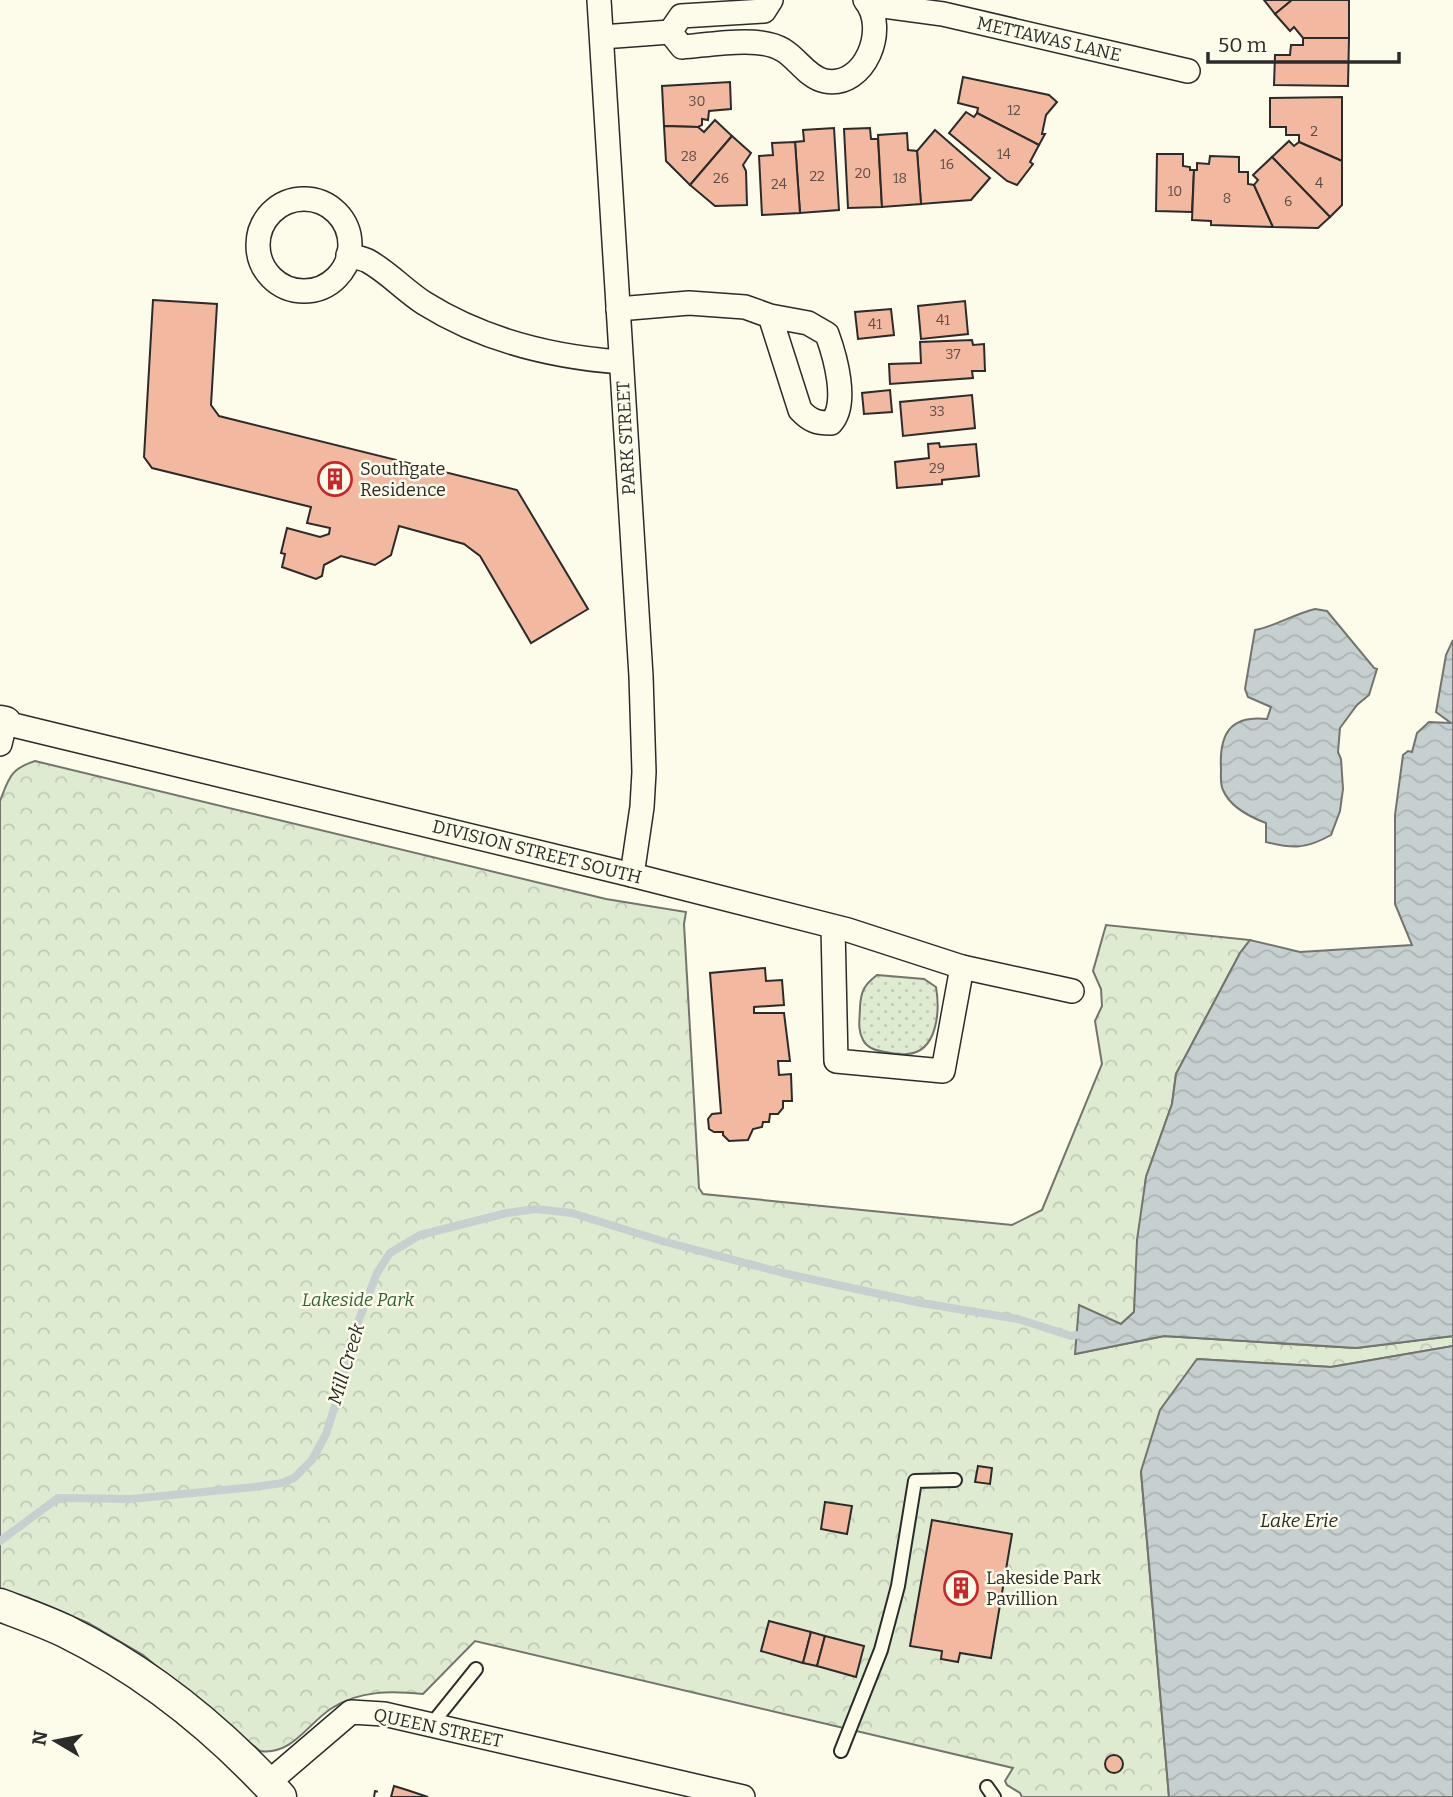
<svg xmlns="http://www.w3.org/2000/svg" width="1453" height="1797" font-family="Bitter,serif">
	<defs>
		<pattern id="grass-dots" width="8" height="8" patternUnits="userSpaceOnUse" patternTransform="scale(1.75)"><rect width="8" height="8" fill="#deebd1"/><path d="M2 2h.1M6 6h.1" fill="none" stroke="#bfcab4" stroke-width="1.8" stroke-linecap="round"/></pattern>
		<pattern id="park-crowns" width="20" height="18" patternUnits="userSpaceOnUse" patternTransform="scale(1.75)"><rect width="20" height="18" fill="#deebd1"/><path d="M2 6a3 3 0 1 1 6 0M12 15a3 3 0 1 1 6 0" fill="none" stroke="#bfcab4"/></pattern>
		<pattern id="water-waves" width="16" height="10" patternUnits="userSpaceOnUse" patternTransform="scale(1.75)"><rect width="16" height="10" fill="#c7d0d0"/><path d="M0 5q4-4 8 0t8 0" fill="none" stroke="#abb3b3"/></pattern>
	</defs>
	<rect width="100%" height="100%" fill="#fdfbea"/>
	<path fill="url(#grass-dots)" stroke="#74746e" stroke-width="2" d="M877 975 924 979 936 987C940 1010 938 1052 907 1054 901 1055 892 1053 885 1052 877 1051 867 1048 863 1040 857 1029 860 1018 860 1007 861 991 864 985 877 975Z"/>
	<path fill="url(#park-crowns)" stroke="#74746e" stroke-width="2" d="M35 761 606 899 686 912 684 924 699 1188 703 1194 1012 1225 1042 1210 1102 1064 1095 1021 1102 1006 1101 989 1093 971 1106 925 1250 940 1240 953 1176 1074 1172 1104 1146 1177 1134 1312 1121 1324 1075 1354 1164 1336 1356 1348 1453 1336V1346L1331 1367 1198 1359 1141 1472 1169 1797H1022L1020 1793 1007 1785 1005 1781 1013 1768 475 1641 423 1694C392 1691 360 1690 332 1708 308 1723 292 1756 260 1751L143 1655 88 1623 36 1601 0 1589V801C9 778 10 769 35 761Z"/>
	<g fill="url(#water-waves)" stroke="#74746e" stroke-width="2">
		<path d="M1315 609 1327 611 1374 668 1377 669 1369 695 1357 705 1340 728 1338 752 1341 759 1343 789 1340 811 1331 835C1306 849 1293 849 1266 842V823C1250 817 1230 807 1223 790 1220 784 1221 776 1221 769 1219 734 1230 715 1267 719L1271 707 1248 697 1245 689 1255 630C1276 626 1294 614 1315 609Z"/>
		<polygon points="1453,640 1453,1336 1356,1348 1164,1336 1075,1354 1079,1305 1121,1324 1134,1312 1137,1240 1146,1177 1172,1104 1176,1074 1240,953 1250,940 1300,952 1412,945 1395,904 1395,815 1403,755 1408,751 1412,752 1417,733 1429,722 1451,723 1436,712 1446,655"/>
		<polygon points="1453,1346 1453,1797 1169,1797 1141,1471 1160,1410 1197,1359 1331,1367"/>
	</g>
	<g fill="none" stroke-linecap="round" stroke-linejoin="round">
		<polyline stroke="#c7d0d0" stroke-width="8" points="0,1541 58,1498 131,1499 254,1487 282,1483 294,1478 312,1460 326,1434 342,1384 350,1343 377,1273 390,1253 420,1235 507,1213 536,1209 572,1213 662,1241 783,1273 916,1302 1018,1319 1071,1336 1076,1335"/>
	</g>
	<g fill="#f2b8a0" stroke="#2b2b2b" stroke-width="2">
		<polygon points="1264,0 1292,0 1275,14"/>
		<polygon points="1292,0 1349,0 1349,38 1303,38 1294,27 1290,31 1275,14"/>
		<polygon points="1303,38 1349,38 1348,86 1274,85 1275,55 1290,55 1291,45 1303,45"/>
		<polygon points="963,77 1049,95 1057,102 1046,115 1042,134 1045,134 1039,145 977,113 978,108 958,103"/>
		<polygon points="730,82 731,109 709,111 708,120 702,119 702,125 698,127 664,126 662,86"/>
		<polygon points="1342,97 1342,161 1299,142 1299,135 1286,135 1286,127 1270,127 1270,98"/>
		<polygon points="966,112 974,117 977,113 1039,145 1030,162 1033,164 1017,185 1007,181 949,133"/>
		<polygon points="715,120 732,136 690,185 666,161 664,126 698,127 704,132"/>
		<polygon points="834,128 839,210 800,213 795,142 804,141 803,130"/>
		<polygon points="870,128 871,139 878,139 882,207 848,208 844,129"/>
		<polygon points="935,130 990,178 971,200 921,204 917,151"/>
		<polygon points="907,133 908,150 917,151 921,204 882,207 878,135"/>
		<polygon points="732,136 751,153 743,165 746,171 747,205 715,206 690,185"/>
		<polygon points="1289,141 1294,146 1299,142 1342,161 1342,205 1330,217 1272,157"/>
		<polygon points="795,142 800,213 762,215 759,156 773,155 772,143"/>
		<polygon points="1157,154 1183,154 1183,166 1190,167 1190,170 1194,170 1192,212 1156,211"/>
		<polygon points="1210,156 1239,157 1239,172 1248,172 1248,184 1254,185 1273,227 1211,225 1211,221 1192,220 1194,170 1197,170 1197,163 1209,164"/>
		<polygon points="1272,157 1330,217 1318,228 1273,227 1254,185 1258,180 1253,175"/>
		<polygon points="153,300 217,304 211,405 219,416 517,490 588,609 531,643 480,556 464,544 399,526 391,555 375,565 341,556 324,565 322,576 316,579 282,567 285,554 281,553 287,528 320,537 329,534 330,528 307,523 311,507 152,468 144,457"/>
		<polygon points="965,301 968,334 921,339 918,306"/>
		<polygon points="891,309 894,335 858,339 855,312"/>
		<polygon points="972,340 973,345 984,344 985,371 972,371 973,378 890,384 889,364 921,363 920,342"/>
		<polygon points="890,390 892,412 864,414 862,393"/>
		<polygon points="972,395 975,428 903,436 900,402"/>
		<polygon points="939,443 940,447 976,444 979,476 942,480 942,484 897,488 895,462 929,458 928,444"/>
		<polygon points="765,968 766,981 782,980 784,1005 754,1007 754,1013 784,1013 790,1061 778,1061 779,1075 791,1074 792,1101 783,1101 783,1108 778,1114 770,1114 769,1122 763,1122 762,1127 753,1129 748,1140 729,1141 723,1135 723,1132 714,1132 709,1129 708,1119 712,1114 721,1113 710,973"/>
		<polygon points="978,1466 992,1468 990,1484 975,1482"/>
		<polygon points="825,1502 852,1506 847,1534 821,1529"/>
		<polygon points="932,1520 1012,1534 991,1658 960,1653 958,1662 941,1659 942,1651 910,1646"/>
		<polygon points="769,1621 811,1632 803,1663 761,1651"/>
		<polygon points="811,1632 825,1636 817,1666 803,1663"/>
		<polygon points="825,1636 864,1646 856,1677 817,1666"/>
		<circle cx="1114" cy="1764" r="9"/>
		<polygon points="394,1786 407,1790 428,1797 391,1797"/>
	</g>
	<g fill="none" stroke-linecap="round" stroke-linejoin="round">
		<g stroke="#2b2b2b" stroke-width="16">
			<g id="lane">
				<polyline points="431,1725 476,1669"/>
				<polyline points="841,1751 881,1650 898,1586 915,1481 955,1480"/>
				<polyline points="987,1787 994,1797"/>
			</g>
		</g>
		<g stroke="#2b2b2b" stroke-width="26">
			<g id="street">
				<polyline points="599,0 641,676 644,772 642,807 632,875"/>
				<polyline points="869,4 943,14 1188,71"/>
				<path d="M670 32 682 47C709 45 760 35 783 50 797 58 808 78 825 81 865 89 889 28 865 0"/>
				<polyline points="670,32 681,16 764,11 771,0"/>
				<polyline points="602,37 670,32"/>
				<circle cx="304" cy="245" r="46"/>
				<path d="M348 255C354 257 362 258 368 261 388 272 404 290 424 303 483 340 552 357 621 362"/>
				<path d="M618 309 689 303 745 307 770 316 808 323 827 334C835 356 849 404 831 423 817 423 810 421 800 410L770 316"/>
				<polyline points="0,744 5,723 632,875 848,930 962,967 1072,991"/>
				<polyline points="833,927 836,1061 943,1071 962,967"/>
				<polyline points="268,1783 351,1712 384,1714 743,1797"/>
			</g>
		</g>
		<g stroke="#2b2b2b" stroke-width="35">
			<g id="secondary">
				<polyline points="0,722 5,723"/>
				<path d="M0 1605C21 1613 44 1621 65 1631 146 1671 219 1730 280 1797"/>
			</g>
		</g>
		<use href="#lane" stroke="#fdfbea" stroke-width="12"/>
		<use href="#street" stroke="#fdfbea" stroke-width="23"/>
		<use href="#secondary" stroke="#fdfbea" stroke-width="32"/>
		<polyline stroke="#2b2b2b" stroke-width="2" stroke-dasharray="9 3.5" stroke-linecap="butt" points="374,1797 375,1791 379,1792"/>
	</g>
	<defs>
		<g id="building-ring" transform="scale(1.75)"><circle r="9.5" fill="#fdfbea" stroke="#c62828" stroke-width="1.5"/><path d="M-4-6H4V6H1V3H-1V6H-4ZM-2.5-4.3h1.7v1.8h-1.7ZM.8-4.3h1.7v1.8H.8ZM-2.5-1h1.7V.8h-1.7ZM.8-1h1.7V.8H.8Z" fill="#c62828"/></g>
	</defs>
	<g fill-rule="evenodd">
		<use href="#building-ring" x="335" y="479"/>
		<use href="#building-ring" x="961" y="1588"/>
	</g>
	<g text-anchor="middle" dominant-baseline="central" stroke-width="5" stroke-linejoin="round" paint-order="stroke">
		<g font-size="14" fill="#5d4e48">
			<text x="697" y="101">30</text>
			<text x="1014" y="110">12</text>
			<text x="1314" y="131">2</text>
			<text x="1004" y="154">14</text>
			<text x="689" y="156">28</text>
			<text x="947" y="164">16</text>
			<text x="863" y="173">20</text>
			<text x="817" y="176">22</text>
			<text x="721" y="178">26</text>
			<text x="900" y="178">18</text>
			<text x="1319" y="183">4</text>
			<text x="779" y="184">24</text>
			<text x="1175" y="191">10</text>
			<text x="1227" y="198">8</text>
			<text x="1288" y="201">6</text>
			<text x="943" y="320">41</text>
			<text x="875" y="324">41</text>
			<text x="953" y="354">37</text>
			<text x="937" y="411">33</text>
			<text x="937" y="468">29</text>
		</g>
		<g font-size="18" fill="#2b2b2b" stroke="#fdfbea">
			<text transform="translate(1049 39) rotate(13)">METTAWAS LANE</text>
			<text transform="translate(626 438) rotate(-93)">PARK STREET</text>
			<text transform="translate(537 852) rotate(14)">DIVISION STREET SOUTH</text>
			<text transform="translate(438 1728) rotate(12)">QUEEN STREET</text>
		</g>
		<g font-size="18" fill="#2b2b2b" stroke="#fdfbea" text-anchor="start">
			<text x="360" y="469">Southgate<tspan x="360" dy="21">Residence</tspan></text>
			<text x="986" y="1578">Lakeside Park<tspan x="986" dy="21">Pavillion</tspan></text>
		</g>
		<g font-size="18" font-style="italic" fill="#34623c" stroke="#fdfbea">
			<text x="358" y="1300">Lakeside Park</text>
		</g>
		<g font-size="19" font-style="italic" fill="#2b2b2b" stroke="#fdfbea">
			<text transform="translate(346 1364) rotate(-73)">Mill Creek</text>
			<text x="1299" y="1520">Lake Erie</text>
		</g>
	</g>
	<g transform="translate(56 1741) rotate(280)" stroke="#fdfbea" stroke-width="5" paint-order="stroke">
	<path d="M0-5L12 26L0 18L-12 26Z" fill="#2b2b2b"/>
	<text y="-10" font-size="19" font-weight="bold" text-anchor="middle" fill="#2b2b2b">N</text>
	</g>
	<path d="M1208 52v10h191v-10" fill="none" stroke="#2b2b2b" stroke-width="3.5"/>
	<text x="1218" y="52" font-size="21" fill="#2b2b2b" stroke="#fdfbea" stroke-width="5" paint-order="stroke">50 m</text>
</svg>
